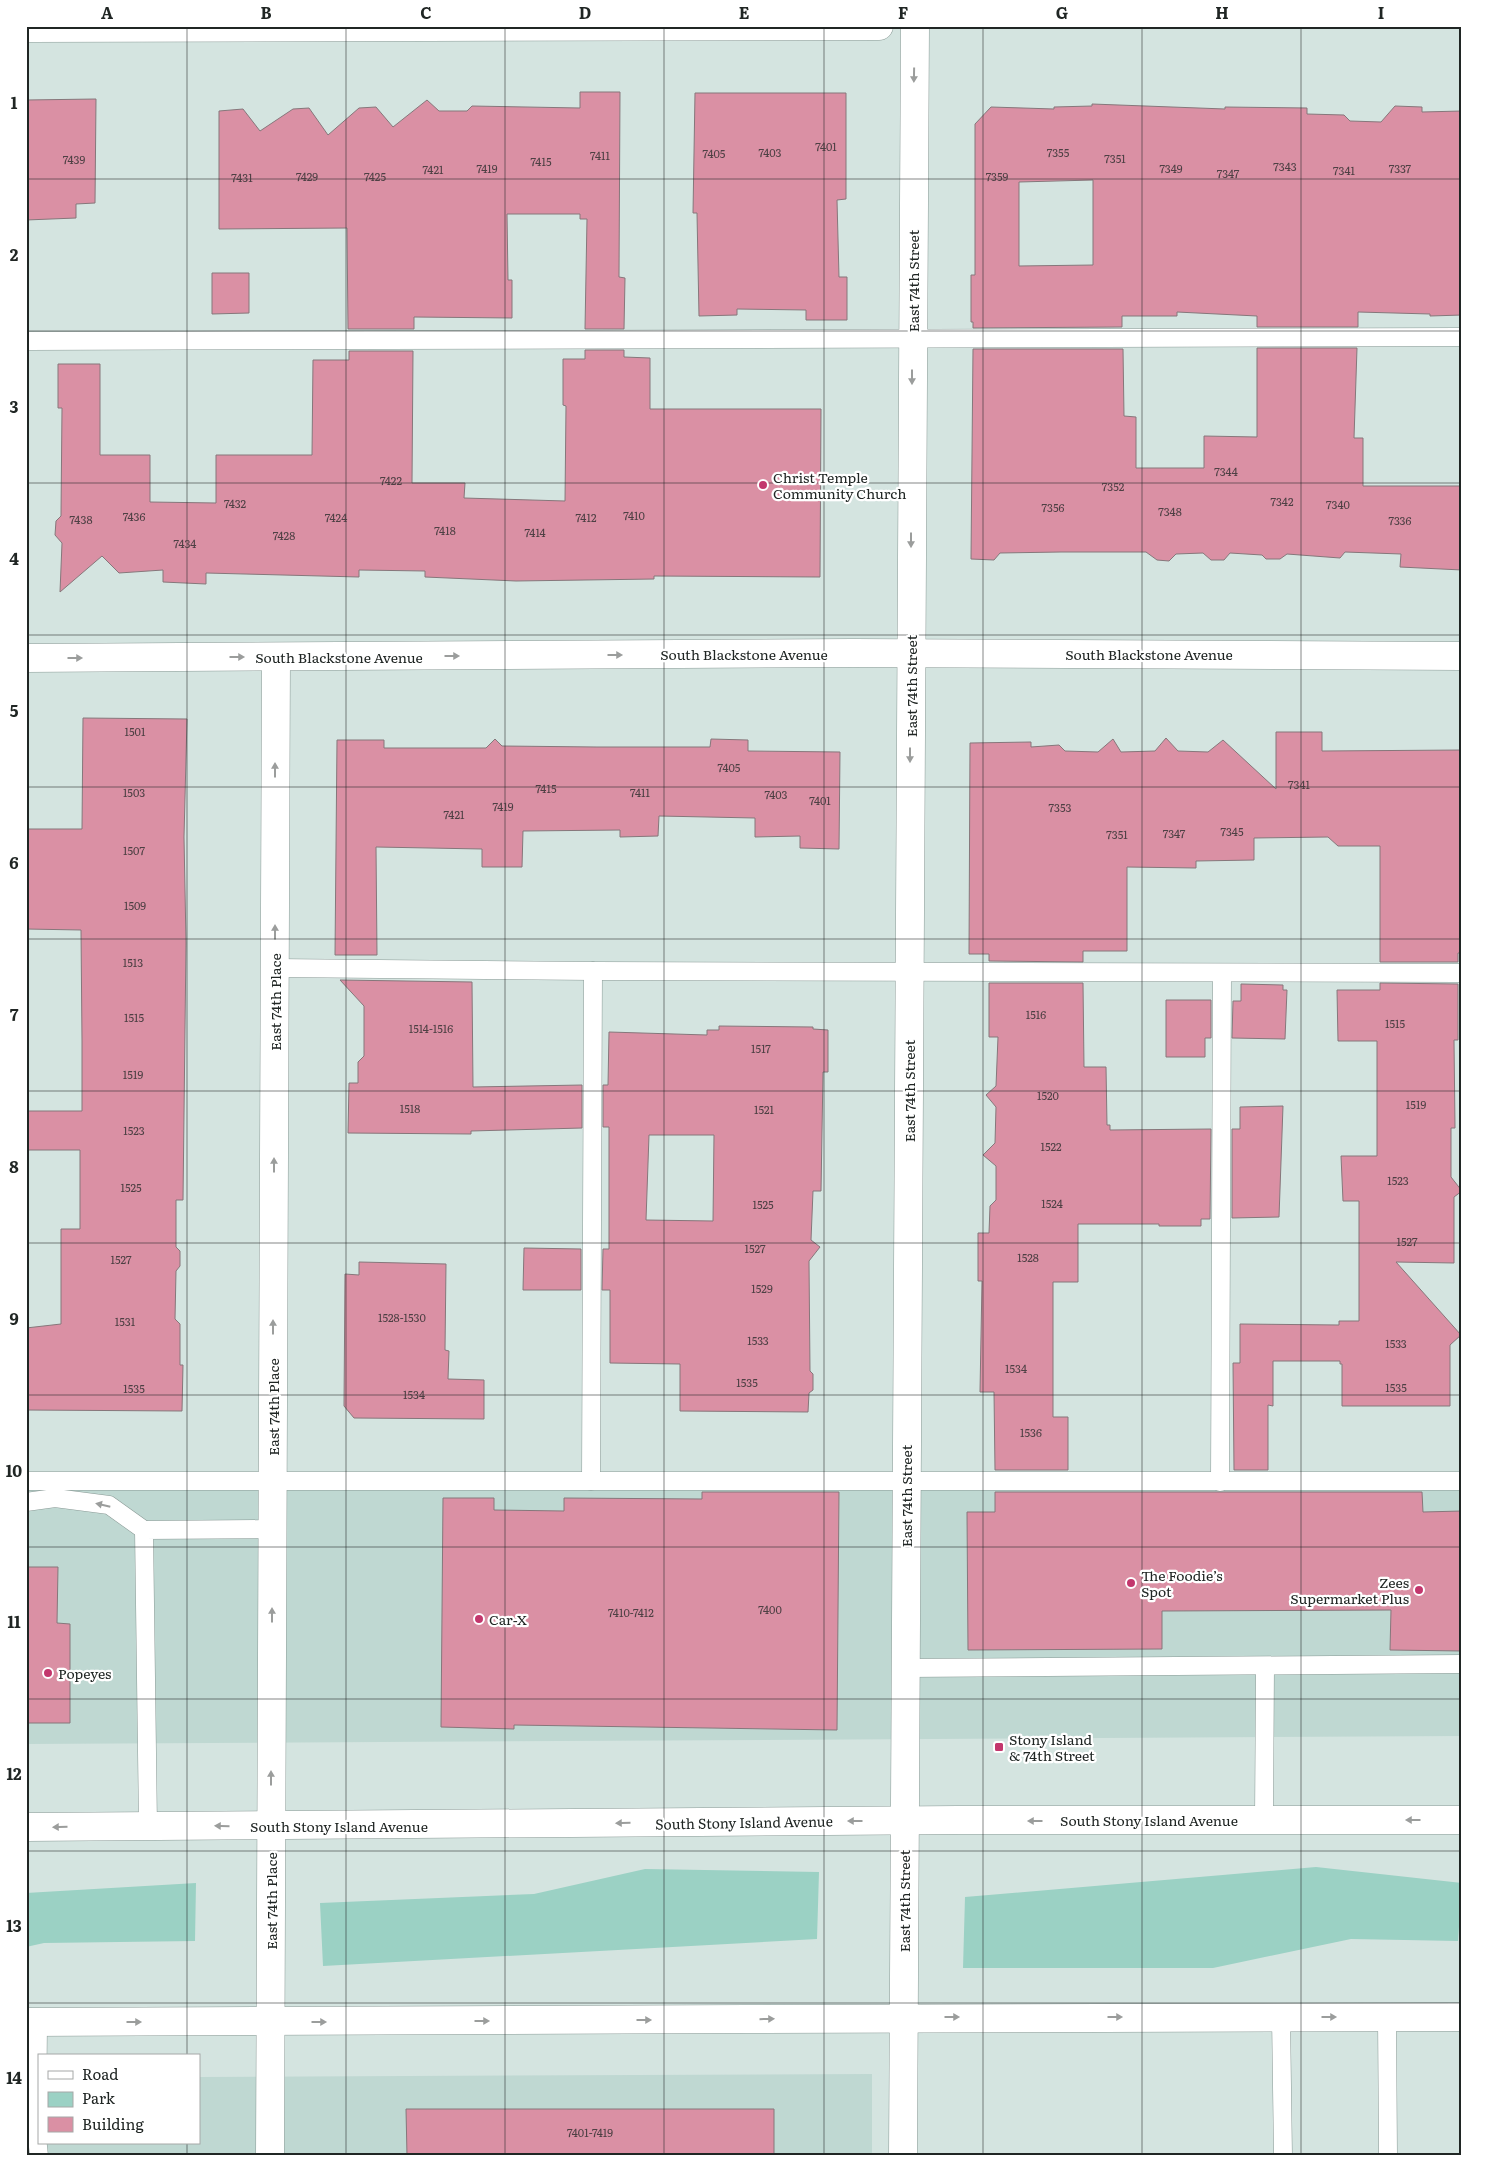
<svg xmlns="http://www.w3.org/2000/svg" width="1488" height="2182" font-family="Literata,serif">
	<rect width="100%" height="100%" fill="#d4e4e0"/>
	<g fill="#bfd8d2">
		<polygon points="26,1481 1462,1489 1462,1736 26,1744"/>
		<polygon points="872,2074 872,2156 26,2156 26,2078 39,2078 39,2143 199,2143 199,2077"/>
	</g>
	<g fill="#9bd1c4">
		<polygon points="1316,1867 1462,1883 1458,1941 1351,1939 1213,1968 963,1968 965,1897"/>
		<polygon points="645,1869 819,1872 817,1939 323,1966 320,1903 534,1894"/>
		<polygon points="196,1883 195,1941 44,1943 26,1947 26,1893"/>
	</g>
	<g fill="#da90a4" stroke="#86777b" fill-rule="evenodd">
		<polygon points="580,92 620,92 619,277 625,278 624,329 585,329 587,219 580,219 580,214 507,214 508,280 512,280 512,318 414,317 414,329 348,329 347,228 219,229 219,111 243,109 260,131 293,109 309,108 328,135 359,108 376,107 393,127 427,100 439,111 467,111 472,106 580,108"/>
		<polygon points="695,93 846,93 846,199 837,200 839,277 847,277 847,320 806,320 806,310 737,309 737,315 699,316 697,213 693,213"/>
		<polygon points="96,99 95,203 76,204 76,218 26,220 26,100"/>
		<path d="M1092 104 1225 109V107L1307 108V114L1344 115 1350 121 1381 122 1395 106 1422 107V112L1462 111V315L1430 316V314L1358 312V327H1257V316L1177 312V316H1122V327L973 328V322H971V275H975V124L991 107 1054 109V107L1092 106ZM1093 180V265L1019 266V182Z"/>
		<polygon points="212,273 249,273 249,313 212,314"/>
		<polygon points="1257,348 1357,348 1354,438 1363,438 1363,486 1462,486 1462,570 1400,567 1401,554 1345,552 1340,558 1287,554 1280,559 1266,559 1262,555 1230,553 1224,560 1211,560 1203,553 1176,554 1169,561 1157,560 1146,552 1061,552 1000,553 994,560 971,559 973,349 1123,349 1124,416 1136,417 1136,468 1204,468 1204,436 1257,437"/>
		<polygon points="585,350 624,350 624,357 650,358 650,409 821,409 820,577 654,576 654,579 516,581 425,577 425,571 359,570 359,577 206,573 206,584 163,582 163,570 119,573 102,556 60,592 62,543 55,535 56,521 61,516 62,408 58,408 58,364 100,364 100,455 150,455 150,502 216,503 216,455 312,455 313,360 349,360 349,351 413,351 412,483 465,483 464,498 565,501 566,406 563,405 563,359 585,359"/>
		<polygon points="83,718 187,719 184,837 186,943 183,1200 176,1200 176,1247 180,1251 180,1266 176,1271 175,1319 180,1324 180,1365 183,1365 182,1411 26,1410 26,1328 61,1324 61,1229 80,1229 80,1150 26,1150 26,1111 82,1111 82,1041 81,930 26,929 26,829 82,829"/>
		<polygon points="1276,732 1322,732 1322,751 1462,750 1462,953 1458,953 1458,962 1380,962 1380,846 1338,846 1328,837 1254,838 1254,860 1196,861 1196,868 1127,867 1127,951 1083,951 1083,962 989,961 989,954 969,954 970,743 1031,742 1031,747 1059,745 1065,751 1098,752 1113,739 1121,752 1155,751 1166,738 1178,751 1208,752 1223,740 1276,789"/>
		<polygon points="495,739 502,746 597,747 710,747 711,739 748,740 748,751 840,752 839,849 800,848 800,836 755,837 755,818 659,816 658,836 620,837 620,830 523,831 522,867 482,867 482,849 376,847 377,955 335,955 337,740 384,740 384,748 486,748"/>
		<polygon points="340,980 472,982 473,1087 582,1085 582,1128 471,1131 471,1134 348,1133 349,1083 358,1083 358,1062 364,1056 364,1006"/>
		<polygon points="989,983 1083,983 1084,1067 1106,1067 1107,1125 1110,1125 1110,1130 1211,1129 1210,1219 1201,1219 1201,1226 1159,1226 1159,1224 1078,1224 1078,1282 1053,1282 1053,1417 1068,1417 1068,1470 995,1470 994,1392 980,1392 982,1281 978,1281 978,1233 989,1233 990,1206 996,1200 996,1166 983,1155 995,1143 996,1107 986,1095 996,1086 998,1037 989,1037"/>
		<polygon points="1380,983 1458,984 1458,1040 1454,1040 1455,1128 1451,1128 1451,1177 1462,1191 1454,1197 1454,1263 1396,1262 1461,1335 1450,1345 1450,1406 1342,1406 1342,1364 1340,1364 1340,1361 1273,1361 1273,1406 1268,1405 1268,1470 1234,1470 1233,1363 1240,1363 1240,1324 1339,1325 1339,1321 1359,1321 1359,1201 1343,1201 1341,1156 1377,1156 1377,1041 1338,1041 1337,990 1380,990"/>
		<polygon points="1241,984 1283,985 1283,990 1287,990 1285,1039 1232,1038 1233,1001 1241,1001"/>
		<polygon points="1166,1000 1211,1000 1211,1038 1205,1038 1205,1057 1166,1057"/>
		<path d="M719 1026 813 1027V1029L828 1030V1072H823L821 1191H813L811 1240 820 1247 809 1261 810 1371 813 1374V1390L809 1393 808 1412 680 1411V1364L610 1363V1290H602L603 1249H609V1127H603V1085H608L609 1032 707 1035V1030H719ZM649 1135H714L713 1221 646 1220Z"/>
		<polygon points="1283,1106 1279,1217 1232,1218 1232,1129 1240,1129 1240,1107"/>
		<polygon points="524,1248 581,1249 581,1290 523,1290"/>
		<polygon points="359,1262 446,1264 445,1350 449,1351 448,1379 484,1380 484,1419 354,1418 344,1406 345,1274 359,1275"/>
		<polygon points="702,1492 839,1492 837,1730 514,1725 514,1729 441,1727 443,1498 494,1498 494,1510 564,1511 564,1498 702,1499"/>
		<polygon points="995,1492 1422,1492 1423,1512 1462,1511 1462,1651 1390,1650 1391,1610 1162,1611 1162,1649 968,1650 967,1512 995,1512"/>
		<polygon points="26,1567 58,1567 57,1623 70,1624 70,1723 26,1723"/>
		<polygon points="406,2109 774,2109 774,2156 407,2156"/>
	</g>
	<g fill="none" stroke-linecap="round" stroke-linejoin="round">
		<g stroke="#8a9a96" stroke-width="19">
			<g id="service">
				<polyline points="26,341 1462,337"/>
				<polyline points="275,968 593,971 1462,973"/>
				<polyline points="26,1481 1462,1481"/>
				<polyline points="591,1481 593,971"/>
				<polyline points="1220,1482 1222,974"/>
				<polyline points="26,1502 55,1498 109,1505 144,1530"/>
				<polyline points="905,1668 1462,1664"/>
				<polyline points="1264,1820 1265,1666"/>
				<polyline points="148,1826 144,1530 272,1529"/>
				<polyline points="1281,2017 1283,2156"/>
				<polyline points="1387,2017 1388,2156"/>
				<polyline points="38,2022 37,2137 39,2156"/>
			</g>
		</g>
		<g stroke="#8a9a96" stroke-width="29">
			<g id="minor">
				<polyline points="26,28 879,26"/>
				<polyline points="26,658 853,653 1462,656"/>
				<polyline points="270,2156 276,657"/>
				<polyline points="903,2156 915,26"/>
			</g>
		</g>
		<g stroke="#8a9a96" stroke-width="29">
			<g id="trunk">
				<polyline points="26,1827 958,1820 1462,1820"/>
				<path d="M26 2022C505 2022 983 2016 1462 2017"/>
			</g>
		</g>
		<use href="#service" stroke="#fff" stroke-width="18"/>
		<use href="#minor" stroke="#fff" stroke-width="28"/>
		<use href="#trunk" stroke="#fff" stroke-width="28"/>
	</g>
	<defs><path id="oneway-solid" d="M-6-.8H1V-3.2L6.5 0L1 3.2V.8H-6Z" transform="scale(1.25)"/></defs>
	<g fill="#9b9d9c">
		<use href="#oneway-solid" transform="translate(914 75) rotate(91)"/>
		<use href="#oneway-solid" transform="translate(912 377) rotate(90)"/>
		<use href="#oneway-solid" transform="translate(911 540) rotate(90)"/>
		<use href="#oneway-solid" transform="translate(615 655)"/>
		<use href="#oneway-solid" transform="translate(452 656)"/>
		<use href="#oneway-solid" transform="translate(237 657)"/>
		<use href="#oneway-solid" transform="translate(75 658)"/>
		<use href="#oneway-solid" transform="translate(910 755) rotate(90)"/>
		<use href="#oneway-solid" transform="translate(275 770) rotate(-90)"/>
		<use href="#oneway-solid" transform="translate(275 932) rotate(-90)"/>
		<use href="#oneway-solid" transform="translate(274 1165) rotate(-90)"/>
		<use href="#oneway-solid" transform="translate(273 1327) rotate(-90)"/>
		<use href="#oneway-solid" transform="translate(103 1505) rotate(-167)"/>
		<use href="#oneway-solid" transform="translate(272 1615) rotate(-90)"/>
		<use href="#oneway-solid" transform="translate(271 1778) rotate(-90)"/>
		<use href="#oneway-solid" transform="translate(1413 1820) rotate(180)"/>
		<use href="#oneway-solid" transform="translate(855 1821) rotate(180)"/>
		<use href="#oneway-solid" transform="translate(1035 1821) rotate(-180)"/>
		<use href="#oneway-solid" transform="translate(623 1823) rotate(179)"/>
		<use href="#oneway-solid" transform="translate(222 1826) rotate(-179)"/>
		<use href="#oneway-solid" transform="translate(60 1827) rotate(179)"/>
		<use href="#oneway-solid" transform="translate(952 2017)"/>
		<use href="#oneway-solid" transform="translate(1115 2017)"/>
		<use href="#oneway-solid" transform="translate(1329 2017)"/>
		<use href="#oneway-solid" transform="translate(767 2019) rotate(-1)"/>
		<use href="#oneway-solid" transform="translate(644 2020)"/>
		<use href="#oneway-solid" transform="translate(482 2021)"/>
		<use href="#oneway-solid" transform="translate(134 2022)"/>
		<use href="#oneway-solid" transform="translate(319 2022)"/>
	</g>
	<path fill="none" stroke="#202624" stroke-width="1" stroke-opacity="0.55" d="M187 26V2056M346 26V2156M505 26V2156M664 26V2156M824 26V2156M983 26V2156M1142 26V2156M1301 26V2156M26 179H1462M26 331H1462M26 483H1462M26 635H1462M26 787H1462M26 939H1462M26 1091H1462M26 1243H1462M26 1395H1462M26 1547H1462M26 1699H1462M26 1851H1462M26 2003H1462M187 2143V2156"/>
	<g fill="#c3376d" stroke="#fff" stroke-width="2">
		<circle cx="763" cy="485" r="5"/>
		<circle cx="1131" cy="1583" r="5"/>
		<circle cx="1419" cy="1590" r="5"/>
		<circle cx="479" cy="1619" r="5"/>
		<circle cx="48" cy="1673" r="5"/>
		<rect x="994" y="1742" width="10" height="10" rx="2.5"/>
	</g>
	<g text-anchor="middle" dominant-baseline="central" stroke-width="4.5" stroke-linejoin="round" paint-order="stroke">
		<g font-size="11" fill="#4e4044">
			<text x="826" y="146">7401</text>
			<text x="770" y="152">7403</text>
			<text x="1058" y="152">7355</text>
			<text x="714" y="153">7405</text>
			<text x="600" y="155">7411</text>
			<text x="1115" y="158">7351</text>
			<text x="74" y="159">7439</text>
			<text x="541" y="161">7415</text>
			<text x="1285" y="166">7343</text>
			<text x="487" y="168">7419</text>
			<text x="1171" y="168">7349</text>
			<text x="1400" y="168">7337</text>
			<text x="433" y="169">7421</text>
			<text x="1344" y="170">7341</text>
			<text x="1228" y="173">7347</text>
			<text x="307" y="176">7429</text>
			<text x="375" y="176">7425</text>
			<text x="997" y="176">7359</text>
			<text x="242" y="177">7431</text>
			<text x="1226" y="471">7344</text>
			<text x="391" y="480">7422</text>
			<text x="1113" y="486">7352</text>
			<text x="1282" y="501">7342</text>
			<text x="235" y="503">7432</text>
			<text x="1338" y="504">7340</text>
			<text x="1053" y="507">7356</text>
			<text x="1170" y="511">7348</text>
			<text x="634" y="515">7410</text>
			<text x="134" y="516">7436</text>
			<text x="336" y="517">7424</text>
			<text x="586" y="517">7412</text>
			<text x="81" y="519">7438</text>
			<text x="1400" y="520">7336</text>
			<text x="445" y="530">7418</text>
			<text x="535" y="532">7414</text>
			<text x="284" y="535">7428</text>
			<text x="185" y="543">7434</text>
			<text x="135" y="731">1501</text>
			<text x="729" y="767">7405</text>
			<text x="1299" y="784">7341</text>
			<text x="546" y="788">7415</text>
			<text x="134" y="792">1503</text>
			<text x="640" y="792">7411</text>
			<text x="776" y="794">7403</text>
			<text x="820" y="800">7401</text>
			<text x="503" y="806">7419</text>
			<text x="1060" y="807">7353</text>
			<text x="454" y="814">7421</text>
			<text x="1232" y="831">7345</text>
			<text x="1174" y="833">7347</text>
			<text x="1117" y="834">7351</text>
			<text x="134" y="850">1507</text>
			<text x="135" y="905">1509</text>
			<text x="133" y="962">1513</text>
			<text x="1036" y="1014">1516</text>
			<text x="134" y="1017">1515</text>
			<text x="1395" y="1023">1515</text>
			<text x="431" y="1028">1514-1516</text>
			<text x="761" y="1048">1517</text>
			<text x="133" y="1074">1519</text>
			<text x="1048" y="1095">1520</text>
			<text x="1416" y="1104">1519</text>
			<text x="410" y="1108">1518</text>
			<text x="764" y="1109">1521</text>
			<text x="134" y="1130">1523</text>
			<text x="1051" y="1146">1522</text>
			<text x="1398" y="1180">1523</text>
			<text x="131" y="1187">1525</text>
			<text x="1052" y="1203">1524</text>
			<text x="763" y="1204">1525</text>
			<text x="1407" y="1241">1527</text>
			<text x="755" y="1248">1527</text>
			<text x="1028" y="1257">1528</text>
			<text x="121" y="1259">1527</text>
			<text x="762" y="1288">1529</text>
			<text x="402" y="1317">1528-1530</text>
			<text x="125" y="1321">1531</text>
			<text x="758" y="1340">1533</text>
			<text x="1396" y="1343">1533</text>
			<text x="1016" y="1368">1534</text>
			<text x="747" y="1382">1535</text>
			<text x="1396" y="1387">1535</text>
			<text x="134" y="1388">1535</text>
			<text x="414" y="1394">1534</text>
			<text x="1031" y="1432">1536</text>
			<text x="770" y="1609">7400</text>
			<text x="631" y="1612">7410-7412</text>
			<text x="590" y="2132">7401-7419</text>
		</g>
		<g font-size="14" fill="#202624" stroke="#fff">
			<text transform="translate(913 281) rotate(-90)">East 74th Street</text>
			<text x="744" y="654">South Blackstone Avenue</text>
			<text x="1149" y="654">South Blackstone Avenue</text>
			<text x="339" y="657">South Blackstone Avenue</text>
			<text transform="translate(911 686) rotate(-90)">East 74th Street</text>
			<text transform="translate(275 1002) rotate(-90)">East 74th Place</text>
			<text transform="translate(909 1091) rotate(-90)">East 74th Street</text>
			<text transform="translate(273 1407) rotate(-90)">East 74th Place</text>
			<text transform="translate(906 1496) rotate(-90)">East 74th Street</text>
			<text x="1149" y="1820">South Stony Island Avenue</text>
			<text transform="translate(744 1822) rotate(-1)">South Stony Island Avenue</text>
			<text x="339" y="1826">South Stony Island Avenue</text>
			<text transform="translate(271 1901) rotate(-90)">East 74th Place</text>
			<text transform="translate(904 1901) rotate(-90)">East 74th Street</text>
		</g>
		<g font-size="14" fill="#202624" stroke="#fff" text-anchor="start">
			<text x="773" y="477">Christ Temple<tspan x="773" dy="16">Community Church</tspan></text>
			<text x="1141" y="1575">The Foodie’s<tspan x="1141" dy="16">Spot</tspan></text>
			<text x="1409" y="1582" text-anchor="end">Zees<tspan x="1409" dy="16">Supermarket Plus</tspan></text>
			<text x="489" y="1619">Car-X</text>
			<text x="58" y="1673">Popeyes</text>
			<text x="1009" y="1739">Stony Island<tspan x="1009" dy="16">&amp; 74th Street</tspan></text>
		</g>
	</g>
	<rect width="1488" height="2182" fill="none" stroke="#ffffff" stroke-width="55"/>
	<rect x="38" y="2054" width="162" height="90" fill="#ffffff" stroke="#a6a8a7"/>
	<rect x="48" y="2071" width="25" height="8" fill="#ffffff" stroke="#a6a8a7"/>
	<text x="82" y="2080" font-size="15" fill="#202624">Road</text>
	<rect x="48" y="2092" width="25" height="15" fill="#9bd1c4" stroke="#a6a8a7"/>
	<text x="82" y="2104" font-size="15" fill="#202624">Park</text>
	<rect x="48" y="2117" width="25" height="15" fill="#da90a4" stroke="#a6a8a7"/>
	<text x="82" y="2130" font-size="15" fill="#202624">Building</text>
	<rect x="28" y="28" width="1432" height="2126" fill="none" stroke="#202624" stroke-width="2"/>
	<g font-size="16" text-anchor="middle" font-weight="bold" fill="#202624">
		<text x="107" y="19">A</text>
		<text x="266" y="19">B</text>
		<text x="426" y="19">C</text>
		<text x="585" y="19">D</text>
		<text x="744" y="19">E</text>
		<text x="903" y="19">F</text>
		<text x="1062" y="19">G</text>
		<text x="1222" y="19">H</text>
		<text x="1381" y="19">I</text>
		<text x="14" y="109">1</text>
		<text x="14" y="261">2</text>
		<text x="14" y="413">3</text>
		<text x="14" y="565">4</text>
		<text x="14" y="717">5</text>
		<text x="14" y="869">6</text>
		<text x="14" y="1021">7</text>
		<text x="14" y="1173">8</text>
		<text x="14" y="1325">9</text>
		<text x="14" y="1477">10</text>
		<text x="14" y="1628">11</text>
		<text x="14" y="1780">12</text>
		<text x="14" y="1932">13</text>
		<text x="14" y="2084">14</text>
	</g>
</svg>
